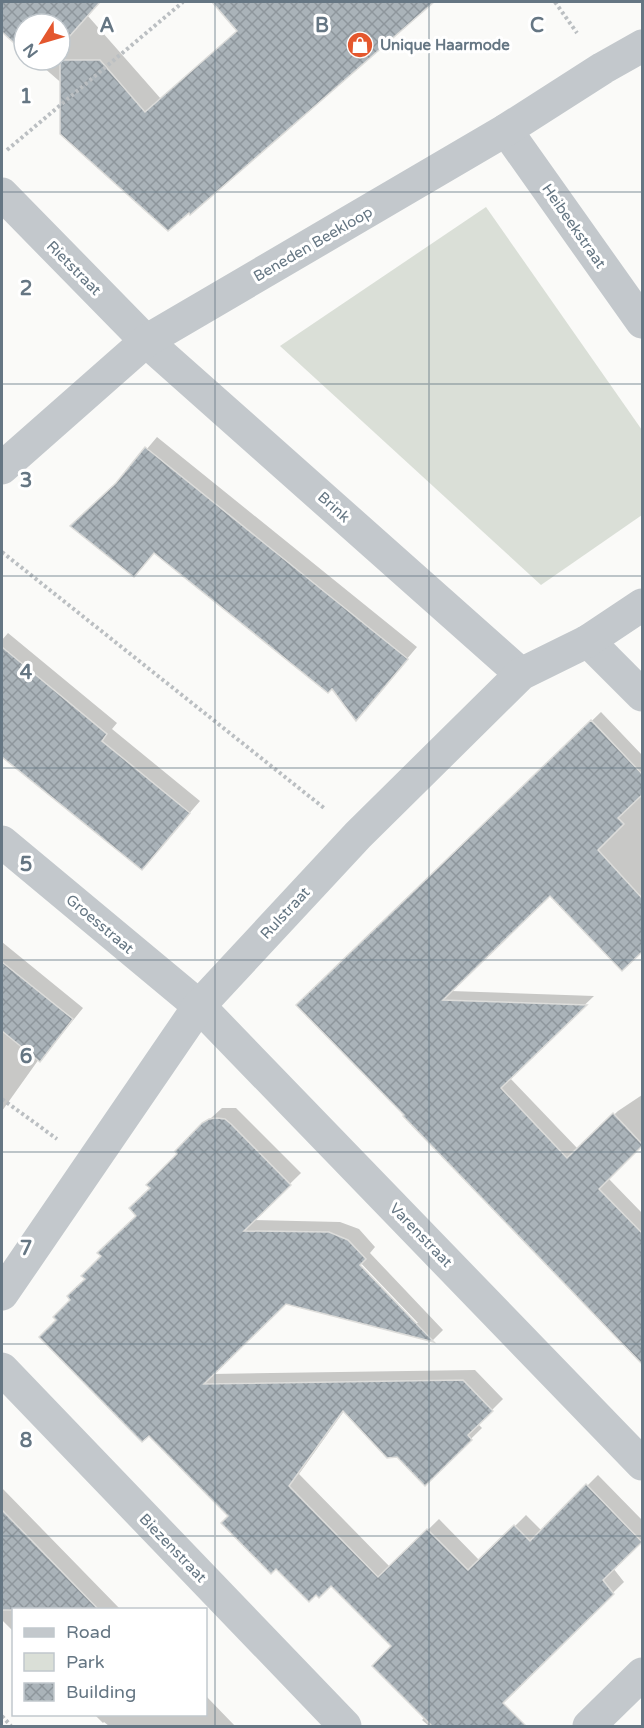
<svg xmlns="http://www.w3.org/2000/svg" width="644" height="1728" font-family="'Varela Round',sans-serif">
	<defs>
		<pattern id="building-cross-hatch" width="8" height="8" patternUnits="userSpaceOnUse" patternTransform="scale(1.5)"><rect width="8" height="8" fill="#aab3b9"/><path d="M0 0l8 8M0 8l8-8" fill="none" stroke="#8e969c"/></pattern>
	</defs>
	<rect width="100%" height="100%" fill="#fafaf8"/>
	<polygon fill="#dadfd7" points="486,207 642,430 642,515 541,585 280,346"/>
	<g fill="#0003" fill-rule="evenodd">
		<polygon points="2,2 100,2 88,16 161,99 238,30 214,2 431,2 190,213 88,106 35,60 60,60 60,24 24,24 24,50 2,30"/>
		<polygon points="157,437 417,647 356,719 332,687 120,481"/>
		<polygon points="8,633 117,723 112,729 200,801 142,868 2,755 2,640"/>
		<polygon points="601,712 642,755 642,949 622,969 550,894 451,991 594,996 509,1077 578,1149 618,1111 642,1095 642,1144 608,1178 642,1213 642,1362 298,1005"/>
		<polygon points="2,942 83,1008 50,1049 40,1060 39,1059 2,1111"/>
		<path d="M222 1108H236L301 1173 253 1220 340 1222 359 1229 375 1247 370 1253 443 1330 433 1340 286 1302 212 1374 475 1370 503 1399 478 1424 482 1428 425 1484 397 1455 344 1411 299 1474 390 1567 439 1519 480 1561 526 1515 542 1531 598 1475 642 1520V1539L613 1568 624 1582 483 1720 478 1715 467 1726H429L422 1720 425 1717 393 1646 331 1584 230 1516 149 1434 58 1320 87 1279 138 1216 152 1188 179 1154 187 1140ZM356 1258 418 1323H414L353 1260Z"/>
		<polygon points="2,1488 121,1610 14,1610 14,1632 2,1620"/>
		<polygon points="206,1696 235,1726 109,1726 104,1722 103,1723 94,1714 206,1714"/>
	</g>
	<g fill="url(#building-cross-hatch)" stroke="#dcdcda" stroke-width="1.5">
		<polygon points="2,2 100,2 60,47 60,24 24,24 24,52 2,32"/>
		<polygon points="212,2 434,2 190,215 189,213 168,231 60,134 60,60 100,60 145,112 237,31"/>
		<polygon points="145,447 408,659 356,721 332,689 328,693 154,553 134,577 70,526 116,483"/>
		<polygon points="2,647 107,734 102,741 190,813 142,870 2,757"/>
		<polygon points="591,720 642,774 642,795 618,818 624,824 598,850 642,898 642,952 622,971 550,896 443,1000 587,1005 501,1088 567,1158 613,1113 642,1144 642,1146 599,1189 642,1233 642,1364 403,1116 404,1115 296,1005"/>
		<polygon points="2,962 73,1019 40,1062 2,1031"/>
		<polygon points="217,1118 225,1119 231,1124 291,1185 244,1231 329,1232 348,1240 366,1259 360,1265 434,1342 286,1304 204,1384 463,1380 493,1411 468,1435 472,1440 425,1486 397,1457 387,1458 343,1411 289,1486 378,1577 427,1529 468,1570 514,1525 530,1541 586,1484 642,1542 603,1580 614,1594 503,1703 526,1726 432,1726 372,1666 391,1646 331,1586 319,1598 316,1595 309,1602 276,1569 271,1574 221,1523 228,1516 149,1436 142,1442 39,1337 56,1320 53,1317 70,1300 67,1296 85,1279 81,1276 101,1256 97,1253 136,1216 129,1208 150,1188 146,1185 177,1154 175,1151 202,1123 209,1119"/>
		<polygon points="2,1510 99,1610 2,1610"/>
	</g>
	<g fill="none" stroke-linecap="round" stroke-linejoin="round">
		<g stroke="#bbbfc2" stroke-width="4" stroke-dasharray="3 3" stroke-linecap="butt">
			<polyline points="555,2 577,33"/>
			<polyline points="7,150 183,2"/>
			<polyline points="2,552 324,808"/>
			<polyline points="2,1099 57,1139"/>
			<polyline points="2,1716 11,1726"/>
		</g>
		<g stroke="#c3c8cc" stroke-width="33">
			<polyline points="506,130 642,322"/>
			<polyline points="2,194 146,341 521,674"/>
			<polyline points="2,468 146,341 506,130 603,68 642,46"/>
			<polyline points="588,641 642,695"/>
			<polyline points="2,842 199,1006 642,1464"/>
			<polyline points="2,1294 199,1006 358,835 521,674 588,641 642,605"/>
			<polyline points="2,1369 345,1726"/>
			<polyline points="589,1726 642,1674"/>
		</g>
	</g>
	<path fill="none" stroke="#657683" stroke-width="1.5" stroke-opacity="0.55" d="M215 2V1726M429 2V1726M2 192H642M2 384H642M2 576H642M2 768H642M2 960H642M2 1152H642M2 1344H642M2 1536H642"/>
	<defs>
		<g id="shop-disc" transform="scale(1.35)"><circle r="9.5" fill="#e4572e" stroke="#fff"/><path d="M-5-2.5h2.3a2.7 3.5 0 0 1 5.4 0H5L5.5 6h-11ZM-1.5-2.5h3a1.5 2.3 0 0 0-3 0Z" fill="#fff"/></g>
	</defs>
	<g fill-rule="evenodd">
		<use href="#shop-disc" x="360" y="45"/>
	</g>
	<g text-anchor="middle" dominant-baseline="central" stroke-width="6" stroke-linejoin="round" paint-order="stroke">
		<g font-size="15" font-weight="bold" fill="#657683" stroke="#fff" text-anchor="start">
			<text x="380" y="45">Unique Haarmode</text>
		</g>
		<g font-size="15" fill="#657683" stroke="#fff">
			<text transform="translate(574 226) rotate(55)">Heibeekstraat</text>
			<text transform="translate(313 244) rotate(-30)">Beneden Beekloop</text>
			<text transform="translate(74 268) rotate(45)">Rietstraat</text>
			<text transform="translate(334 507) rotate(42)">Brink</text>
			<text transform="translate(285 913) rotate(-47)">Rulstraat</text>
			<text transform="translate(100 924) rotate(40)">Groesstraat</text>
			<text transform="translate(421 1235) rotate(46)">Varenstraat</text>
			<text transform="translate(173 1548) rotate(46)">Biezenstraat</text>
		</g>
	</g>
	<g font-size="20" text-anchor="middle" font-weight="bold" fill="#657683" stroke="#fff" stroke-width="6" stroke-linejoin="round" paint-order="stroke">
		<text x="107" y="32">A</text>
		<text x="322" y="32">B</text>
		<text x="537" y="32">C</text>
		<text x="26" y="103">1</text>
		<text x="26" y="295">2</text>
		<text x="26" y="487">3</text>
		<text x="26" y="679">4</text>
		<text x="26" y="871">5</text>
		<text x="26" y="1063">6</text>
		<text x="26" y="1255">7</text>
		<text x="26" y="1447">8</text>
	</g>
	<rect width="644" height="1728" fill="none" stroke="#657683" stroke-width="6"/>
	<rect x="12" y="1608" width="195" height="108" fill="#ffffff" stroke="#c1c8cd" stroke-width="1.5"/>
	<rect x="24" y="1628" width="30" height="9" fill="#c3c8cc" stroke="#c1c8cd" stroke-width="1.5"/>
	<text x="66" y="1638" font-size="18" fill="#657683">Road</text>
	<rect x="24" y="1653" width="30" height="18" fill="#dadfd7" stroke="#c1c8cd" stroke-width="1.5"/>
	<text x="66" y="1668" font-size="18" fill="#657683">Park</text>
	<rect x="24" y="1683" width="30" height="18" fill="url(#building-cross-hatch)" stroke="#c1c8cd" stroke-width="1.5"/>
	<text x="66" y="1698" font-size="18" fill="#657683">Building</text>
	<g transform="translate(42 42) rotate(233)"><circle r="28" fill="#ffffff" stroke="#c1c8cd" stroke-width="1.5"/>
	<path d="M0-4.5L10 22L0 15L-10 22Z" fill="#e4572e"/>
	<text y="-9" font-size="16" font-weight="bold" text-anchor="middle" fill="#657683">N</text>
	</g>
</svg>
